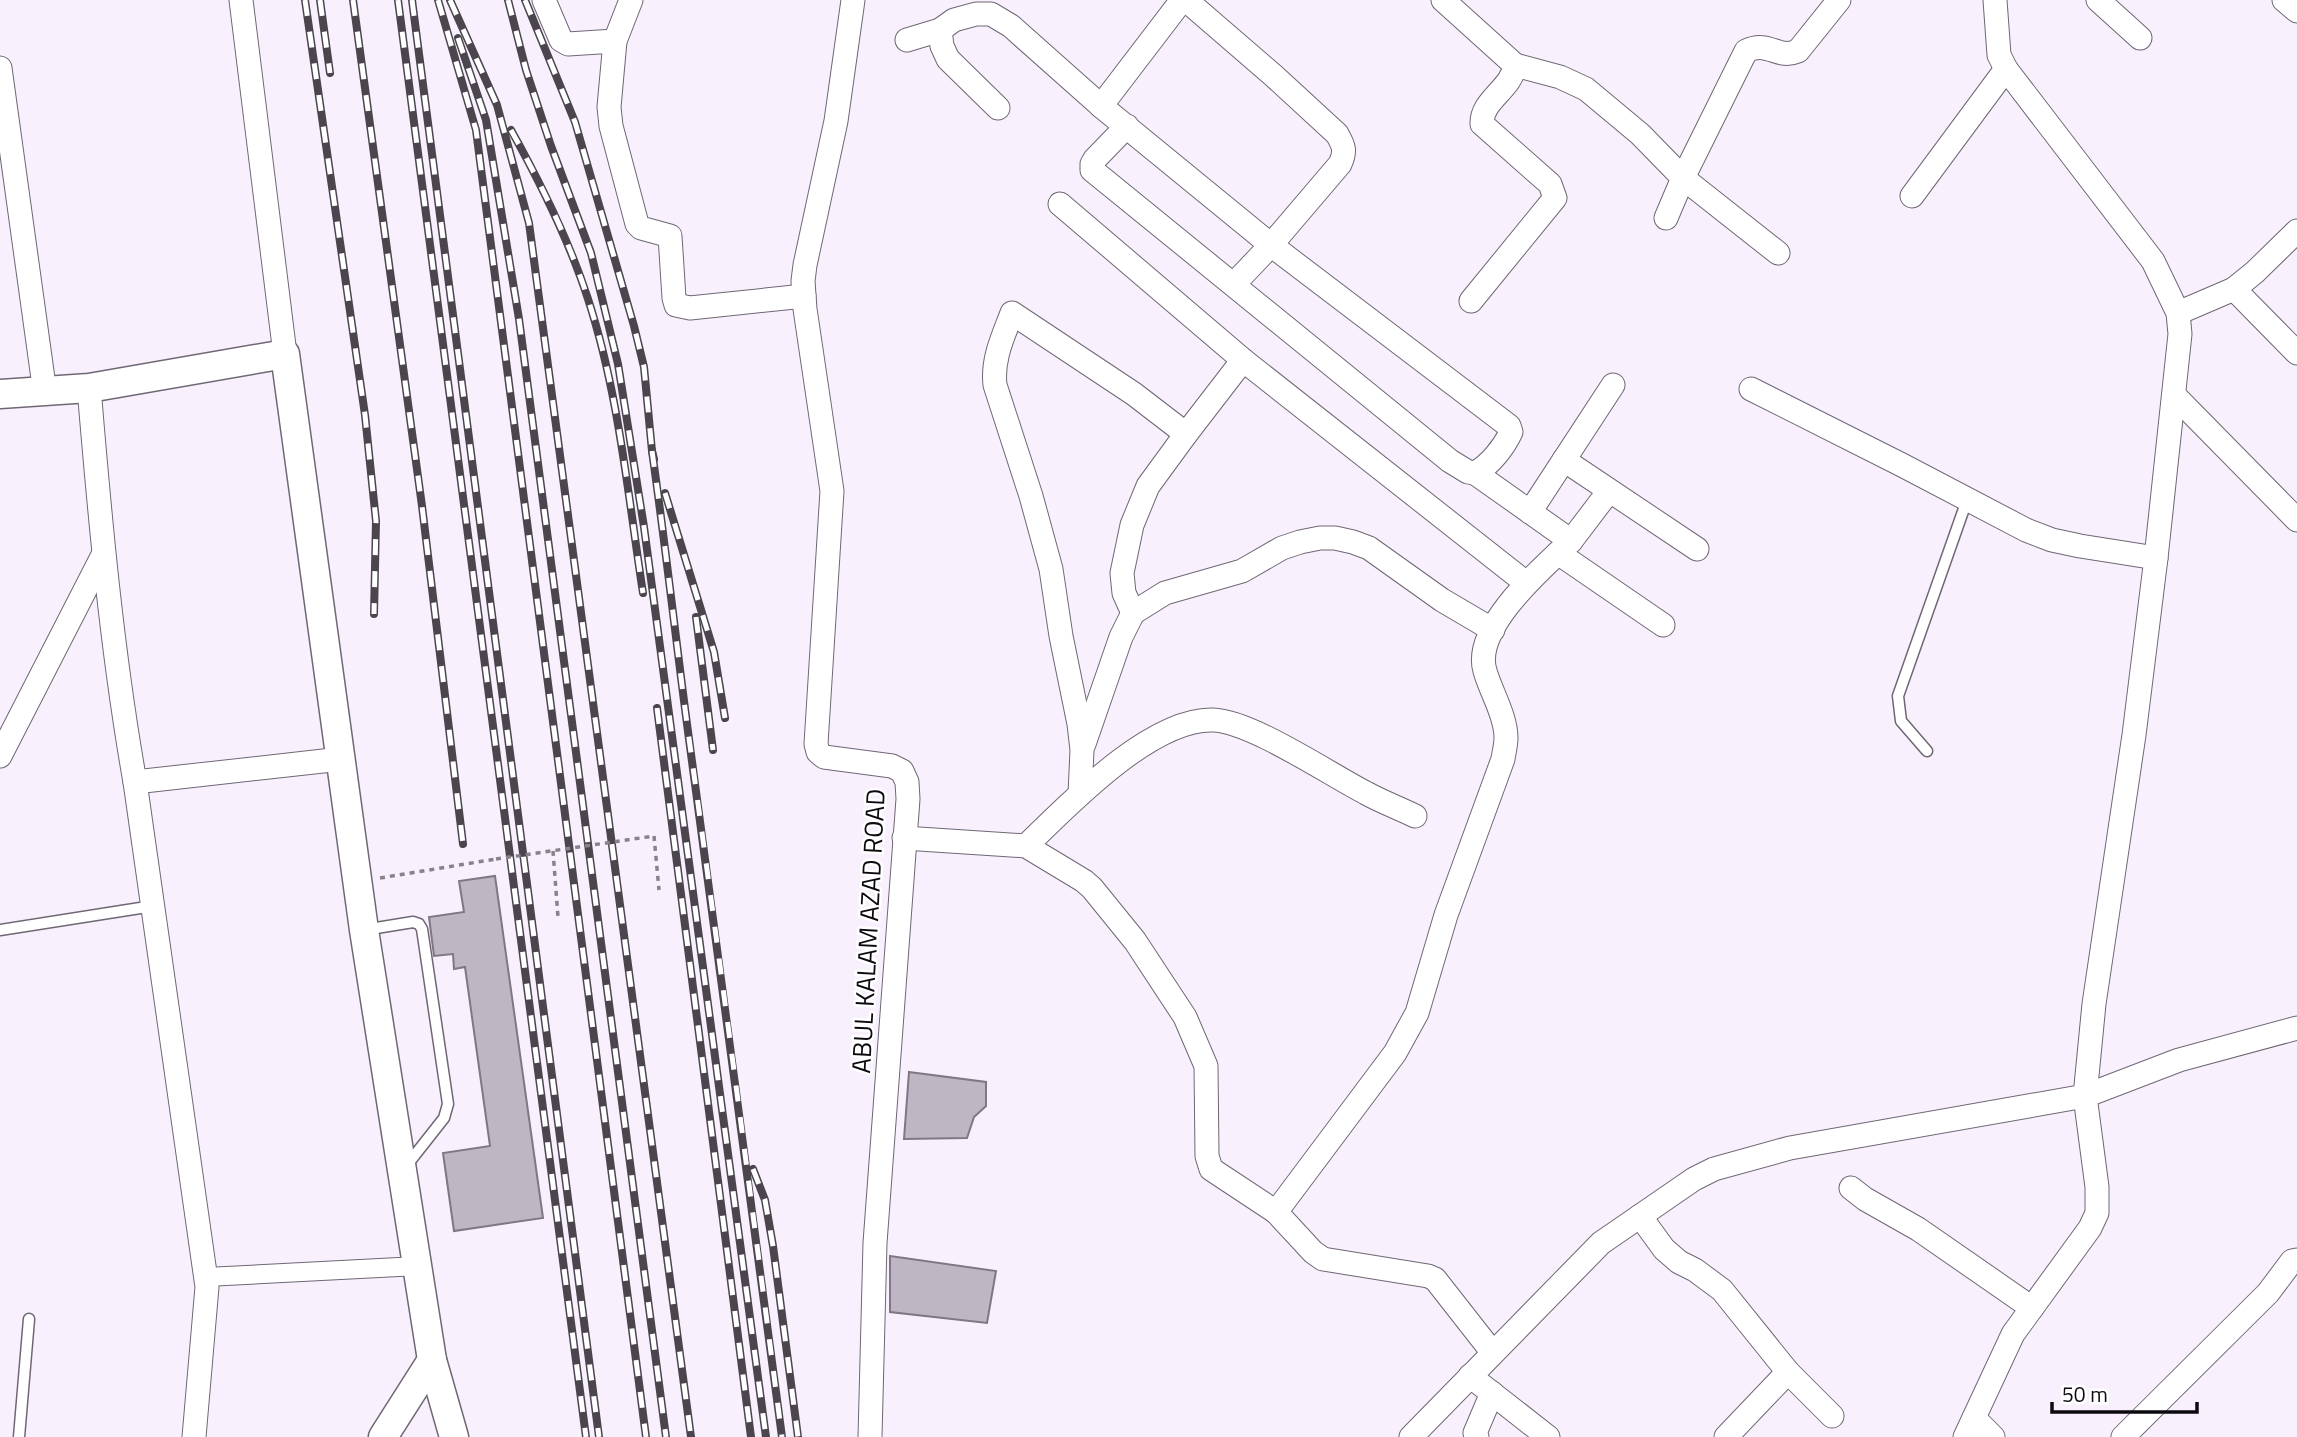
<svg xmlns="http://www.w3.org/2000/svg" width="2297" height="1437" font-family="'Titillium Web',sans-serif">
	<rect width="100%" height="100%" fill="#f9f0fe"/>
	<g fill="#bfb6c4" stroke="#7f7784" stroke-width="2">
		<polygon points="495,876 543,1218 454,1231 443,1153 490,1146 465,967 454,969 453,954 434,956 429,917 464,912 459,881"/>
		<polygon points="909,1072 986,1082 986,1106 974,1117 967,1138 904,1139"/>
		<polygon points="890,1256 996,1271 987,1323 890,1312"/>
	</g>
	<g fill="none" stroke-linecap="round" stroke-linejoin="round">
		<g stroke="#6f6774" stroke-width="13">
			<g id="service">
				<polyline points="1927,751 1901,721 1898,696 1967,500"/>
				<polyline points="0,930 153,906"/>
				<polyline points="364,930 413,922 419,924 422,929 448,1104 444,1118 407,1165"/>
				<polyline points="19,1437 29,1319"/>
			</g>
		</g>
		<g stroke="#6f6774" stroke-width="20">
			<polyline id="pedestrian" points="206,1277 418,1266"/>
		</g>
		<g stroke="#6f6774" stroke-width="25">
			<g id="minor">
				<polyline points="241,0 285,354"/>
				<polyline points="544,0 561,40 568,44 615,41 609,107 611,126 637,224 641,228 670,236 674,298 676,305 690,308 804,296"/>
				<polyline points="853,0 836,121 805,265 803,281 805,309 832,491 816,744 818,752 824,757 892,766 902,771 907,782 908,799 875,1243 870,1437"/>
				<path d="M1186 0 1274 76 1337 134C1344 146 1346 151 1340 164L1271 245 1234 284"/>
				<path d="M1443 0 1515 65C1512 89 1481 100 1482 124L1550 184 1555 198 1471 301"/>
				<polyline points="2098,0 2140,38"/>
				<polyline points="2284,0 2297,11"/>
				<polyline points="940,30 942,46 948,59 998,108"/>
				<path d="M907 40 940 30 954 20 976 14H991L1011 26 1101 106 1271 245 1509 426 1511 432C1504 447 1490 465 1475 473L1468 472 1450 461 1092 170V164L1095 159 1127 126"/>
				<polyline points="615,41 631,0"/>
				<polyline points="1515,65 1560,77 1586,89 1640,134 1683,178 1778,253"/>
				<polyline points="0,68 45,393"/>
				<polyline points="1101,106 1182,0"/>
				<polyline points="1912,196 2006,69"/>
				<polyline points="1060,204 1243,360 1526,583"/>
				<path d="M1666 218 1683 178 1746 51C1770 40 1777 60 1798 51L1839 0"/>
				<polyline points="2234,289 2297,353"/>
				<polyline points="2178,313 2234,289 2255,272 2297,231"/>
				<path d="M89 388C100 520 112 652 135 782L207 1287 194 1437"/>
				<polyline points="1751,389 1902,465 2026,530 2052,540 2080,546 2156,558"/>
				<polyline points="2174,395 2297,520"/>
				<polyline points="1186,434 1243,360"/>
				<polyline points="1564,460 1697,549"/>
				<polyline points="1530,512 1613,385"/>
				<polyline points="1571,541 1609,491"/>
				<polyline points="1558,553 1663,625"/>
				<polyline points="1084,744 1121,637 1133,613 1165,593 1242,571 1282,548 1300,542 1320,538 1335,538 1353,542 1369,548 1442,600 1493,630"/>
				<polyline points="0,756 103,555"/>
				<polyline points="135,782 341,759"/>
				<path d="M1080 794 1082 750 1079 724 1061 636 1051 569 1031 496 995 385C992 359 1003 337 1012 313L1134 394 1186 434 1148 486 1132 525 1122 573 1124 593 1133 613"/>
				<polyline points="904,838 1026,846 1084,881 1092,888 1135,941 1185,1017 1206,1066 1207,1156 1211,1169 1276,1212 1313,1252 1323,1259 1428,1276 1435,1279 1493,1353"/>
				<path d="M1026 846C1068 805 1151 718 1213 720 1251 721 1329 774 1366 793 1382 802 1399 808 1415 816"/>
				<polyline points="1851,1188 1865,1199 1918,1229 2032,1308"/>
				<path d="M1276 1212 1395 1053 1417 1013 1446 915 1503 759C1504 752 1506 745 1506 738 1506 716 1491 692 1485 671 1472 628 1542 568 1571 541L1475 473"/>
				<polyline points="1640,1216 1664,1249 1679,1262 1695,1270 1722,1290 1788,1372 1832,1416"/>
				<polyline points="1470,1376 1548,1437"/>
				<polyline points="1974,1418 1993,1437"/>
				<polyline points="1411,1437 1601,1243 1694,1179 1714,1169 1790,1148 2085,1096 2179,1060 2297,1028"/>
				<polyline points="1477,1437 1475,1433 1492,1393"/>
				<polyline points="1726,1437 1788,1372"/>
				<polyline points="1965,1437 2013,1334 2090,1228 2097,1213 2097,1187 2085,1096 2094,1004 2134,735 2156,558 2180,334 2178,313 2153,261 2006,69 1999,55 1995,0"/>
				<polyline points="2123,1437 2268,1293 2292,1261 2297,1260"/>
			</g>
		</g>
		<g stroke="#6f6774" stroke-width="31">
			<g id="tertiary">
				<polyline points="0,394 89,388 285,354 364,930 432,1360 454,1437"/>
				<polyline points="383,1437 432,1360"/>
			</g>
		</g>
		<g stroke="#88828b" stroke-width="3.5" stroke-dasharray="5 5" stroke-linecap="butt">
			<polyline points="654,836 659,890"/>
			<polyline points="553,851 558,917"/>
			<polyline points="380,878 496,859"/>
		</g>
		<use href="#service" stroke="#fff" stroke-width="10"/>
		<use href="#pedestrian" stroke="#fff" stroke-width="18"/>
		<use href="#minor" stroke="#fff" stroke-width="23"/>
		<use href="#tertiary" stroke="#fff" stroke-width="28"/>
		<g stroke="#4b464e" stroke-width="8">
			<g id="rail">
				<polyline points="305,0 365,415 376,521 374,614"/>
				<polyline points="320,0 330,73"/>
				<polyline points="353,0 422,506 463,844"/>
				<polyline points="398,0 586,1437"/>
				<polyline points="412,0 599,1437"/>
				<polyline points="438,0 476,130 646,1437"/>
				<polyline points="450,0 497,105 529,223 691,1437"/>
				<polyline points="508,0 526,70 551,146 591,253 618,364 644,527 766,1437"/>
				<polyline points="525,0 575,122 634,326 644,367 652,451 654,459"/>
				<polyline points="458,38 486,120 519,319 666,1437"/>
				<path d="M511 130C541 184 569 240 588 299 619 394 628 496 643 593"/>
				<path d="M652 451C665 542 675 633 687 724 720 961 751 1199 782 1437"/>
				<polyline points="665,493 714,652 725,718"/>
				<polyline points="696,617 713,750"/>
				<polyline points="657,708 751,1437"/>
				<polyline points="753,1169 765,1200 773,1246 798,1437"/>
			</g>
		</g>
		<use href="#rail" stroke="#fff" stroke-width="5" stroke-dasharray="16" stroke-linecap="butt"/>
		<polyline stroke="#88828b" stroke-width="3.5" stroke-dasharray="5 5" stroke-linecap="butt" points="496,859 654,836"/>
	</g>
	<g text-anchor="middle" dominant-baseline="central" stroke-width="5" stroke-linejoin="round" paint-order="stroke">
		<g font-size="26" fill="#0d0a0f" stroke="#fff">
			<text transform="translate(868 931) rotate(-87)">ABUL KALAM AZAD ROAD</text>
		</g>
	</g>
	<path d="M2052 1402v10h145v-10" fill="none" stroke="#0d0a0f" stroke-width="3.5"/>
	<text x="2062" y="1402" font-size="21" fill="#0d0a0f" stroke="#ffffff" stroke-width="5" paint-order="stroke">50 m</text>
</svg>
